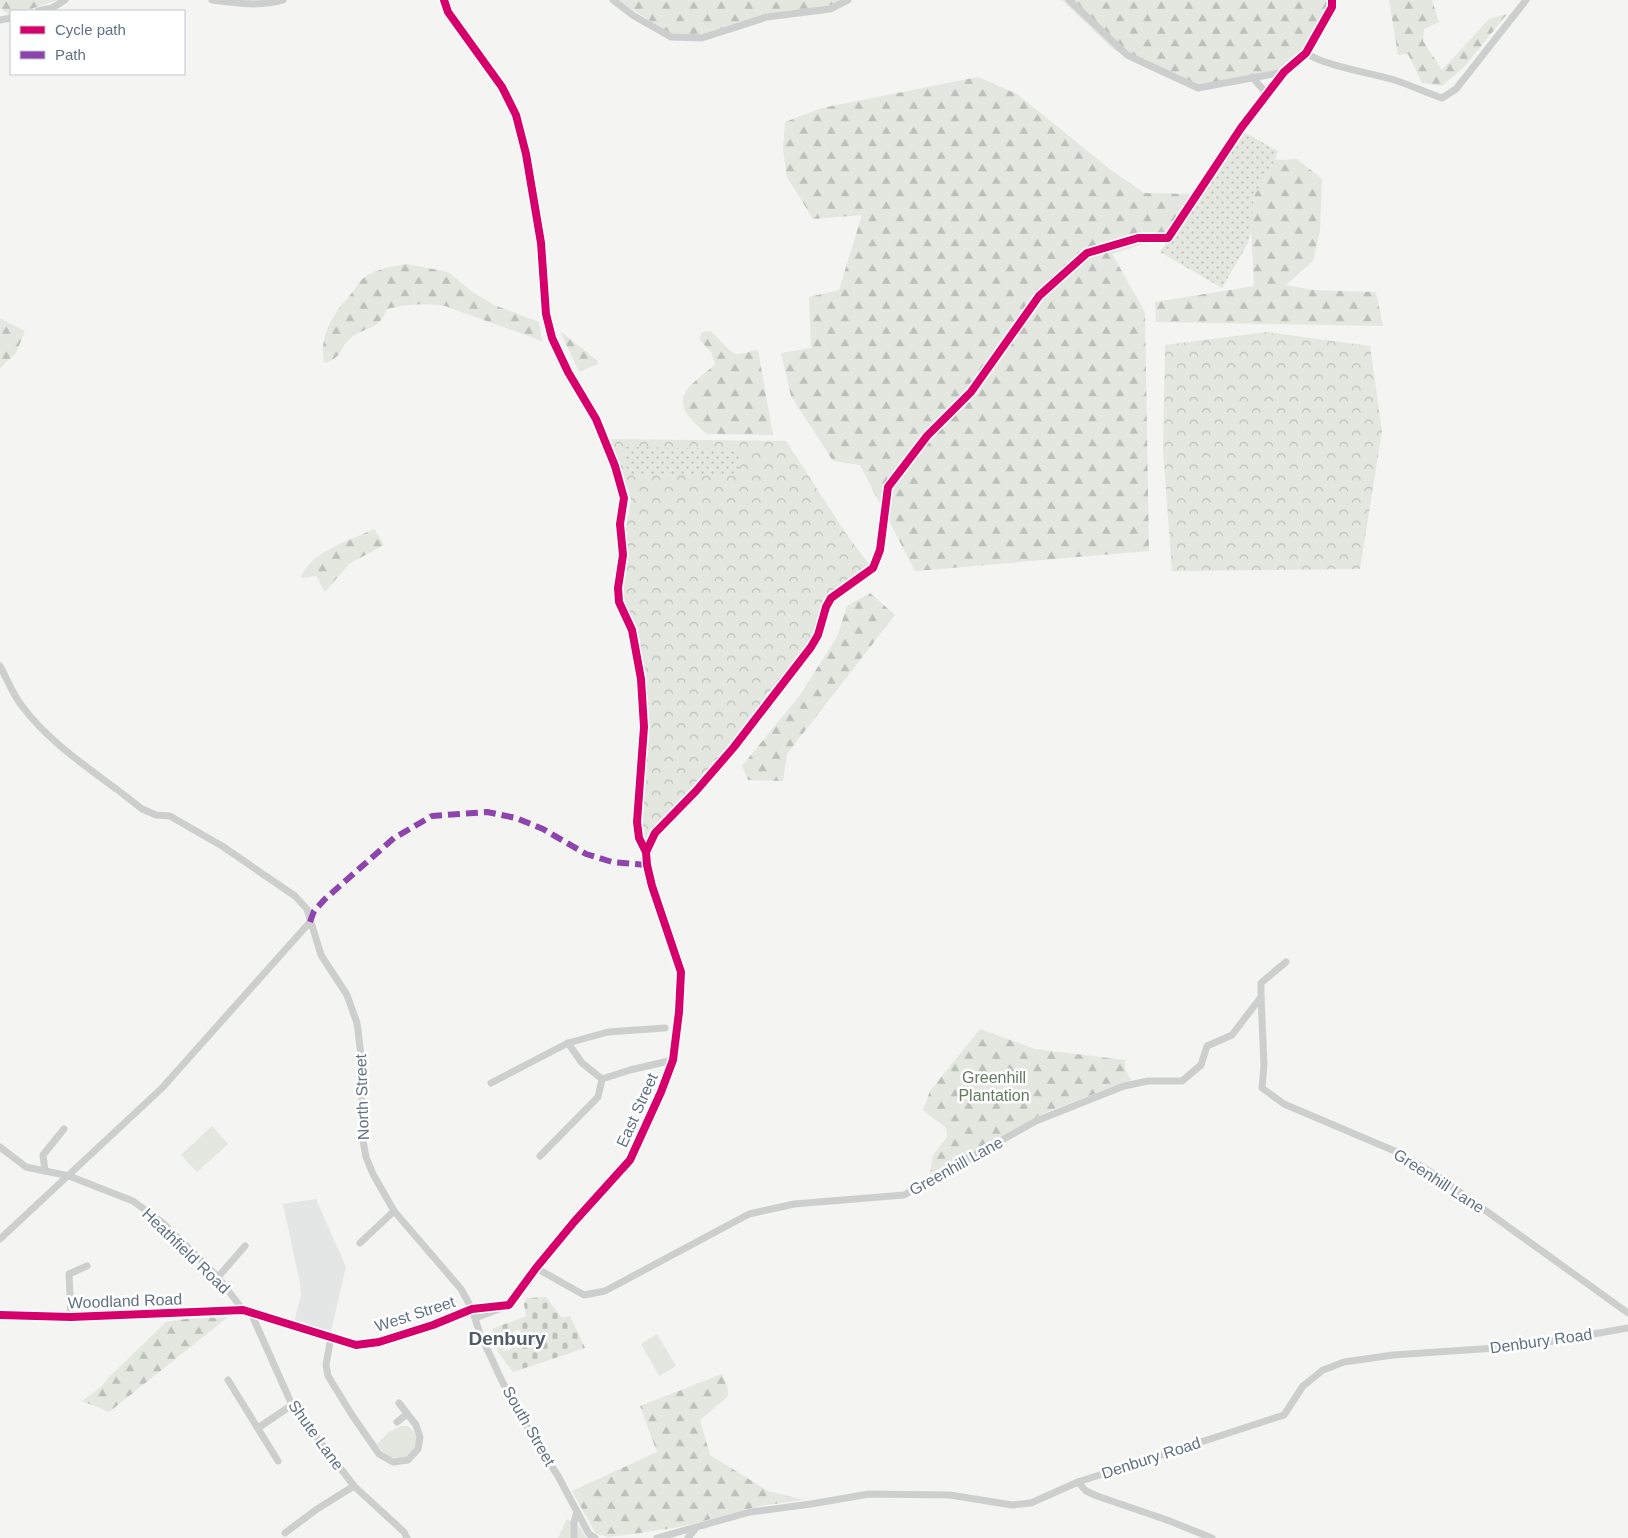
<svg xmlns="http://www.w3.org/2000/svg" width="1628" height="1538" font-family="Helvetica,sans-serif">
	<defs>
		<pattern id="forest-firs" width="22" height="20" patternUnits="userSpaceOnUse" patternTransform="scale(1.25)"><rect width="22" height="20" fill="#e3e7e0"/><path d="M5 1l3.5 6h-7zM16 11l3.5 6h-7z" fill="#bbc0bb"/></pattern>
		<pattern id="cemetery-stones" width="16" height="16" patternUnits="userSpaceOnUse" patternTransform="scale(1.25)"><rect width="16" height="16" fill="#e3e7e0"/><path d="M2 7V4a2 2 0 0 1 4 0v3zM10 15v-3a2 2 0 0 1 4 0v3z" fill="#bbc0bb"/></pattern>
		<pattern id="park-crowns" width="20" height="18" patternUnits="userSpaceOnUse" patternTransform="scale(1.25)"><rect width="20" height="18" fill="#e3e7e0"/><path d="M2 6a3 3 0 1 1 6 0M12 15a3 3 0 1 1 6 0" fill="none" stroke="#bbc0bb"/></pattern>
		<pattern id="garden-dots" width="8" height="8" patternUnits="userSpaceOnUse" patternTransform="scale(1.25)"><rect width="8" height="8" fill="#e3e7e0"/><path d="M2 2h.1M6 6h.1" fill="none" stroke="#bbc0bb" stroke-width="1.8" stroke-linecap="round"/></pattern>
	</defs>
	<rect width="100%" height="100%" fill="#f4f4f2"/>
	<polygon fill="#e4e6e5" points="316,1199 346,1267 331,1331 294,1322 301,1295 300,1283 283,1204"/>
	<g fill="#e3e7e0">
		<polygon points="212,1126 228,1144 197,1172 181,1155"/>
		<polygon points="657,1334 676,1366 659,1376 641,1344"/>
		<path d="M401 1426H408C411 1429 415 1432 416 1436 422 1455 393 1470 377 1444L389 1432Z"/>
		<polygon points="567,1519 579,1526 586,1538 558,1538"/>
	</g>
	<g fill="url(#forest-firs)">
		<polygon points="0,0 58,0 25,11 11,11 10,15 0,8"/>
		<polygon points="617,0 845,0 836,4 801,11 766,14 735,28 701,36 671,37 646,18"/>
		<polygon points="1062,0 1332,0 1306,53 1284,72 1195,88 1152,70 1113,49"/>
		<polygon points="1389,0 1432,0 1439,22 1424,29 1423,41 1442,70 1489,19 1507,14 1465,66 1442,86 1422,83 1408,54 1398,55"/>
		<polygon points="978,77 1017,94 1111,170 1144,193 1192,194 1165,233 1146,243 1112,254 1145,312 1149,551 915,571 860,465 833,461 791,396 781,353 811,348 809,297 839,290 862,215 813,219 787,177 783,149 785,122 822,108"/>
		<polygon points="1297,159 1322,179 1320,231 1313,261 1286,285 1313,290 1376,292 1383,326 1156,322 1155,302 1254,286 1251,230 1254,196 1275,160"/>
		<path d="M407 264 448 272 471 291 494 305 539 322 542 341 445 306C425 303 407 304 387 309 378 331 369 325 352 337 339 346 343 359 324 363 319 335 333 314 351 294 356 288 359 281 366 276 378 269 393 266 407 264Z"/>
		<polygon points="0,318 25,331 16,353 0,368"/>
		<polygon points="560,331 598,361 598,364 579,372"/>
		<path d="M710 331C718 336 729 354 738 354 744 354 751 351 758 350L773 435 707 434C700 428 692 421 687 414 672 391 702 378 715 364L711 352 699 339 702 332Z"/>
		<path d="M374 529 384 545 349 564 325 592 316 576 301 578C309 552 351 540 374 529Z"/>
		<polygon points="870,593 895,615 787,754 783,781 748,780 742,766 800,695 837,637 847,606"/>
		<polygon points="980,1029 1035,1049 1125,1060 1125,1069 1131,1080 1044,1113 944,1169 930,1174 933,1155 947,1137 946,1128 923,1110 930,1091"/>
		<polygon points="228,1317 109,1412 82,1401 102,1386 108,1378 166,1322 186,1319"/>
		<polygon points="722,1374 727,1386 728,1396 700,1420 710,1455 768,1491 804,1500 759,1506 685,1526 640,1533 608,1537 596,1534 572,1491 657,1452 640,1406"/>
	</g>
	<path fill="url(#cemetery-stones)" fill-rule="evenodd" d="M546 1297 562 1318 570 1316 585 1348 513 1372 498 1352 492 1329 526 1316 524 1304 526 1298ZM520 1330 521 1334 532 1332 533 1338 522 1341 523 1347 516 1348 515 1344 511 1345V1349L504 1351 503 1348 500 1349 498 1339 514 1336 513 1331Z"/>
	<g fill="url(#park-crowns)">
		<polygon points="1267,332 1370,346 1382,431 1360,569 1172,571 1163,450 1165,345"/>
		<polygon points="610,439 786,441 847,535 870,566 829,596 822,605 814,631 807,646 730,745 652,830 646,845 642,838 640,823 649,727 645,681 637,630 623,601 622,587 627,564 626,528 631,500"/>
	</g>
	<g fill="url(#garden-dots)">
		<polygon points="1244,132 1278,151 1275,160 1254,196 1251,230 1248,243 1222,288 1160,252"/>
		<polygon points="626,447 739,449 739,476 625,474"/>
	</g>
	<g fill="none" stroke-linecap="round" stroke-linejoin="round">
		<g stroke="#cdcfcf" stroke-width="7">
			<path d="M212 0C235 3 260 7 283 0"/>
			<polyline points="613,0 634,16 671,37 702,38 767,17 830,9 848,0"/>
			<polyline points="1069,0 1127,55 1198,88 1284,72"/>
			<polyline points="38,11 52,8 65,0"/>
			<polyline points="0,20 11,18"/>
			<path d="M1306 53C1322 65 1370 73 1391 79 1408 84 1425 92 1442 98L1456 89 1526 0"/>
			<polyline points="1252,77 1267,94"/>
			<path d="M0 666C7 679 13 695 22 706 53 748 102 776 142 809L156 815 170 816 222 846 295 896 307 909 321 955 347 995 357 1023 362 1063V1135L366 1157 373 1174 394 1211 461 1289 472 1309 480 1334 503 1383 534 1439 558 1476 589 1534 595 1538"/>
			<polyline points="646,852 655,833 696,791 734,747 811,647 818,635 826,607 831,598 873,568 880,550 888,487 927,436 971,392 1039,296 1087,253 1138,238 1168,238 1241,128 1284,72 1306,53 1332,7 1332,0"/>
			<polyline points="1261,997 1264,1065 1262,1088 1284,1104 1397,1152 1439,1177 1628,1313"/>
			<polyline points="568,1043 582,1063 602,1079"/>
			<polyline points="491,1083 568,1043 608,1032 665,1028"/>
			<polyline points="0,1147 26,1167 69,1176 133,1201 163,1223 218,1277 243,1310"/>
			<polyline points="540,1156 598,1097 602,1079 630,1070 673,1060"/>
			<polyline points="45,1171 43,1155 64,1129"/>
			<polyline points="0,1239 162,1088 310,922"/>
			<polyline points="360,1243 394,1211"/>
			<polyline points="536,1268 584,1295 605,1291 749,1214 794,1204 904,1195 1036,1121 1124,1086 1148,1081 1182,1081 1201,1065 1207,1046 1232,1035 1261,997 1261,983 1286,962"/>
			<polyline points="218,1277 245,1246"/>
			<polyline points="251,1313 292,1405 354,1486 404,1532 407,1538"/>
			<polyline points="0,1315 71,1317 243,1310 356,1345 379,1342 433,1325 472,1309 509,1305 536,1268 574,1222 630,1160 661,1092 673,1060 679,1012 681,972 652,886 647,865 646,852 639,838 637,822 644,727 641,679 632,630 619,602 618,588 623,555 620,524 624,498 615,466 596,419 568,372 552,338 546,314 541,243 526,154 516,115 502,87 448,12 444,0"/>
			<polyline points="71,1317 69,1274 87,1266"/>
			<polyline points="475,1318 499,1309"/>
			<polyline points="331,1337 326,1365 328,1376 352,1415 379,1454 393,1462 408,1460 418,1449 420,1437 416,1425 399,1403"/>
			<polyline points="228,1380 278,1461"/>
			<polyline points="397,1422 407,1414"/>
			<polyline points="258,1428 292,1405"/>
			<polyline points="1078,1482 1086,1491 1097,1496 1167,1520 1212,1538"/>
			<polyline points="285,1533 317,1509 354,1486"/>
			<polyline points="574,1538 574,1522 577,1512"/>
			<polyline points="657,1538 750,1512 811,1504 869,1494 950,1495 1012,1505 1031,1503 1078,1482 1284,1415 1303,1386 1323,1370 1344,1362 1393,1355 1525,1346 1628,1328"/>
			<polyline points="688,1538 695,1529"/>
		</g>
		<polyline stroke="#8e44ad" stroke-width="6" stroke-dasharray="12 6" stroke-linecap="butt" points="310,922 314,911 325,899 394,838 432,816 487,812 516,818 543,829 586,854 612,862 647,865"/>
		<g stroke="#fff" stroke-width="11">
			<g id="cycleway">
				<polyline points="646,852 655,833 696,791 734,747 811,647 818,635 826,607 831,598 873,568 880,550 888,487 927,436 971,392 1039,296 1087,253 1138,238 1168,238 1241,128 1284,72 1306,53 1332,7 1332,0"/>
				<polyline points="0,1315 71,1317 243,1310 356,1345 379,1342 433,1325 472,1309 509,1305 536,1268 574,1222 630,1160 661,1092 673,1060 679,1012 681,972 652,886 647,865 646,852 639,838 637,822 644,727 641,679 632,630 619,602 618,588 623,555 620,524 624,498 615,466 596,419 568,372 552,338 546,314 541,243 526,154 516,115 502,87 448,12 444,0"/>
			</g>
		</g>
		<use href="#cycleway" stroke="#d6006c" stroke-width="8"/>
	</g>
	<g text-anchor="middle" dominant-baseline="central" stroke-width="5" stroke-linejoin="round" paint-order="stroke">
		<g font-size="16" fill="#647b61" stroke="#fff">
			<text x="994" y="1077">Greenhill<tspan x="994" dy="18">Plantation</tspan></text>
		</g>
		<g font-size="16" fill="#627285" stroke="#fff">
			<text transform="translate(362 1097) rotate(-92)">North Street</text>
			<text transform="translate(637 1110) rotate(-66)">East Street</text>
			<text transform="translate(956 1166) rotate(-29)">Greenhill Lane</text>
			<text transform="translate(1439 1181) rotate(33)">Greenhill Lane</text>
			<text transform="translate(186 1251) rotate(44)">Heathfield Road</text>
			<text transform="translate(125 1301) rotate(-2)">Woodland Road</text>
			<text transform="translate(415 1314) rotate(-18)">West Street</text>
			<text transform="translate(1541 1341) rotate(-8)">Denbury Road</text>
			<text transform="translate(529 1426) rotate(60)">South Street</text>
			<text transform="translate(316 1435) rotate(54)">Shute Lane</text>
			<text transform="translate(1151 1458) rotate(-18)">Denbury Road</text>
		</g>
		<g font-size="19" font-weight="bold" fill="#505c69" stroke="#fff">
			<text x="507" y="1338">Denbury</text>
		</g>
	</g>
	<rect x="10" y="10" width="175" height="65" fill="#ffffff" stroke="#c0c7ce"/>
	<rect x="20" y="26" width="25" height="8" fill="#d6006c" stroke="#c0c7ce"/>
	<text x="55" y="35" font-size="15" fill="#627285">Cycle path</text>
	<rect x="20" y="51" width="25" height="8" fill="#8e44ad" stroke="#c0c7ce"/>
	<text x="55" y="60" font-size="15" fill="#627285">Path</text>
</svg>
